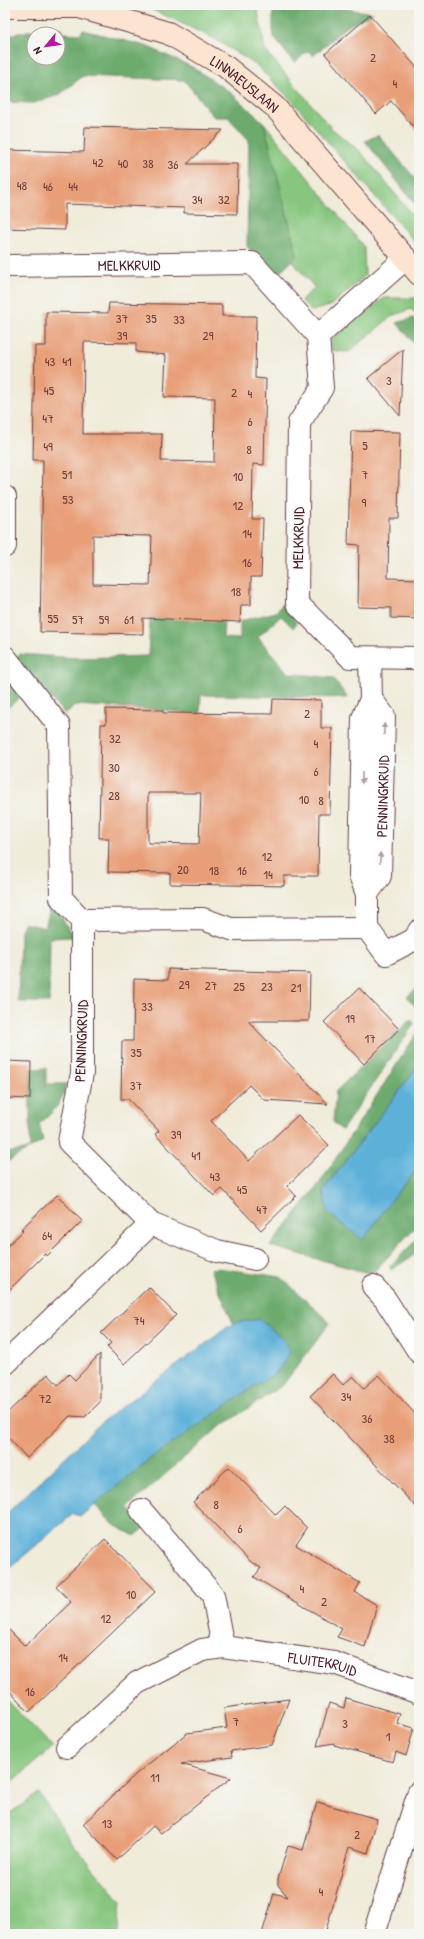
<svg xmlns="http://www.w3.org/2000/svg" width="424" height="1939" font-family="'Patrick Hand',sans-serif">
	<rect width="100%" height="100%" fill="#f6f6f2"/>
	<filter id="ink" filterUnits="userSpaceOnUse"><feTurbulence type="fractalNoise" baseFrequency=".025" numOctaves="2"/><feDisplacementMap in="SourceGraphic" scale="8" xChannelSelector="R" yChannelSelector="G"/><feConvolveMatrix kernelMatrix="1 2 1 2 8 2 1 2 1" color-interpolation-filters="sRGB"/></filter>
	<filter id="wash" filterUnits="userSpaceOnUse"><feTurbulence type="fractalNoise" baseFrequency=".012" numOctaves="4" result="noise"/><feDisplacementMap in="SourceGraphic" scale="16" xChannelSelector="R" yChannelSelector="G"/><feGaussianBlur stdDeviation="0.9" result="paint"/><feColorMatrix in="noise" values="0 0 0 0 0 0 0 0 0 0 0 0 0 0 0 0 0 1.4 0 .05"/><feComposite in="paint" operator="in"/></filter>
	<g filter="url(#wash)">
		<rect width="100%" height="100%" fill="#f0ecda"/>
		<g fill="#86c67e" stroke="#687254">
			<polygon points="134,5 257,5 265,50 332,129 360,151 419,223 419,247 294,103 256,65 213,38 151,9"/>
			<polygon points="264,123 364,247 365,276 330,306 311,311 301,300 315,288 292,261 297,255"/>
			<polygon points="384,298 416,298 419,302 419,317 411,309 392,316 349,352 332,351 331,339"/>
			<polygon points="5,1698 53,1747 5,1788"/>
			<polygon points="39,1793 70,1840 121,1901 118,1934 5,1934 5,1817"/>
		</g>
		<g fill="#6cab6d" stroke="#5b654c" fill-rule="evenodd">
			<polygon points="273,5 321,5 373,13 346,27 313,56 308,51 294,63 273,36"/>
			<path d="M62 28 61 33 80 34 83 30 146 46 192 67 230 92 264 123 297 255 279 273 247 247 249 140 228 117H214L184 80 83 76 59 95 34 103 5 102V36L28 31ZM34 34H58V58H34Z"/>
			<polygon points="378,135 419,183 419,209 365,141"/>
			<polygon points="413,318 419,326 419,349 397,323"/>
			<polygon points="285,601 296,624 293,628 281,616 258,637 288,673 333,678 348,698 201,695 200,714 163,710 76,705 65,714 15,659 19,654 76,658 148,656 151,604 224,620 223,638 240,639 240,621 276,612"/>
			<polygon points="5,677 23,695 5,710"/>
			<polygon points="50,908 60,914 73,937 50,938 49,1002 18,1002 20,935 24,923 45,928"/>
			<polygon points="419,986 419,1010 407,997"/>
			<polygon points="411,1019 414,1024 342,1130 333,1122 336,1091"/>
			<polygon points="419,1030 419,1065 323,1191 394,1197 419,1167 419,1223 372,1274 270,1246 319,1184"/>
			<path d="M46 1068V1084H66C62 1102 54 1112 39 1124L43 1141 5 1163V1153L30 1149V1069Z"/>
			<polygon points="419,1237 419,1252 391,1270 390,1266"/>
			<path d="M217 1268 281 1277 330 1323 283 1385 217 1429 128 1507 147 1526 135 1536 114 1525 94 1504C151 1457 211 1410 276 1373L260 1319 233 1323 210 1269Z"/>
		</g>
		<g fill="#5db1d9" stroke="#546882">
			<polygon points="419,1065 419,1167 394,1197 363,1240 328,1213 323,1191"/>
			<polygon points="260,1319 283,1340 290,1353 276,1373 251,1388 147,1461 81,1516 73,1514 5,1572 5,1515 104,1420 233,1323"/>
		</g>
		<g id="blocks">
			<g fill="#e89f78" fill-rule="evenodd">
				<polygon points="370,15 419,70 419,133 391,101 376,114 325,54"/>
				<polygon points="85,127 223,130 187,164 238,164 237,214 184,213 184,208 65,204 65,230 5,228 5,150 84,152"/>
				<path d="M109 303 222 305V316H256L255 378 266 379 264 465 253 464 252 519H263L261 577H251V605H241L240 622 143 618V634L40 632 43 460H33L35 346H46V312L108 313ZM84 342 136 343V352L166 355 164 397 215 398 214 462 161 461 162 434H83ZM93 535 152 536 150 585 93 584Z"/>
				<polygon points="403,349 400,416 368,378"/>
				<polygon points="351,431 400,432 398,518 389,518 388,578 419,579 419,619 391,618 391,608 358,607 359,545 348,544"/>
				<path d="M273 699 321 700V728H332L330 814H319L318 876H284V886L230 885 170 884V873L108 872 109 838H99L101 724H106V709L163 710V713L272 714ZM148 793H201L199 844 148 843Z"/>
				<polygon points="168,969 310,973 309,1021 248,1021 328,1104 264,1100 249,1085 211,1121 249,1161 298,1115 329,1145 287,1186 296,1196 261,1230 222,1189 214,1196 155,1134 159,1131 128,1099 121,1099 122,1041 133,1041 134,979 168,980"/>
				<polygon points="359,988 399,1029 364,1064 324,1022"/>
				<polygon points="5,1061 31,1062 30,1099 5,1098"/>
				<polygon points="57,1195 82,1221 47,1256 45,1254 5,1294 5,1248 23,1231 21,1229"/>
				<polygon points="149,1287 176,1315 124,1364 107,1347 111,1343 101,1333"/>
				<polygon points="100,1354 100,1402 85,1417 70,1416 27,1458 5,1434 5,1415 48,1374 58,1385 69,1374 75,1380"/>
				<polygon points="333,1374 343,1385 353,1376 364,1388 379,1375 419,1418 419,1510 310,1396"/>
				<polygon points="229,1467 276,1515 285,1506 307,1528 296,1545 360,1583 355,1592 377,1605 365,1647 337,1637 342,1629 254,1577 261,1568 251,1562 193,1502"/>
				<polygon points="105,1539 156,1591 29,1712 5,1686 5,1626 25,1646 71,1602 56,1586"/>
				<polygon points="346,1698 400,1714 397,1723 414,1728 406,1756 396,1752 393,1762 334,1745 334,1743 317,1746 329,1703 344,1708"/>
				<polygon points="289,1699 272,1745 231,1751 232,1757 181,1764 231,1778 161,1833 153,1826 117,1860 83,1824 136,1774 187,1733 227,1728 224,1708"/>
				<polygon points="317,1802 377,1819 368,1853 349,1847 325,1934 262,1934 274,1893 288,1897 278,1885 278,1879 288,1846 303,1850"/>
			</g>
		</g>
	</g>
	<g filter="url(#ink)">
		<use href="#blocks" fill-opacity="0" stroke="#633e45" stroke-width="1"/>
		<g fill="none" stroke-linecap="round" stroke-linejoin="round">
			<g stroke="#633e45" stroke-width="24">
				<g id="street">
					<path id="s1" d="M5 266 252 263 318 336 322 388 299 423 297 603 350 657 419 658"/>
					<polyline points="318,336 406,258"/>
					<polyline points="5,497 5,546"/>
					<polyline points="5,657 59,726 59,729 61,898 82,920 82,1073 69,1142 151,1224 217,1251 255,1259"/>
					<polyline points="370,658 371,699 363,718 360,875 367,894 367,928 386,954 415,939 419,931"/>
					<path id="s2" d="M367 894 380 876 384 716 371 699"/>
					<polyline points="82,920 203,919 231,929 367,928"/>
					<polyline points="373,1286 385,1299 419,1352"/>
					<polyline points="5,1364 151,1224"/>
					<polyline points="141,1510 213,1595 223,1647"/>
					<path id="s3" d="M67 1747 137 1683 202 1650 223 1647 334 1663 419 1693"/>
					<polyline points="374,1934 419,1792"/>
				</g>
			</g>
			<g stroke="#633e45" stroke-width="24">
				<g id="secondary">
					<path id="s4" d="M5 7H79L168 33 226 67 275 107 419 274"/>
				</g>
			</g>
			<use href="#street" stroke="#fff" stroke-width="22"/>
			<use href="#secondary" stroke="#fde4d0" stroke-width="22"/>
		</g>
		<defs><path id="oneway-solid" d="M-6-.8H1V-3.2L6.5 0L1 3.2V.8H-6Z"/></defs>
		<g fill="#ae9aa0">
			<use href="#oneway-solid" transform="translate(384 729) rotate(-88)"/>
			<use href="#oneway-solid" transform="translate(362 778) rotate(91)"/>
			<use href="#oneway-solid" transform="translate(380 858) rotate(-88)"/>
		</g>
	</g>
	<g text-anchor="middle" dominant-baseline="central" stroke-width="3" stroke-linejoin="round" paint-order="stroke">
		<g font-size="13" fill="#723f3e">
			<text x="373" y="57">2</text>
			<text x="395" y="83">4</text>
			<text x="98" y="162">42</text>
			<text x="123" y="163">40</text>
			<text x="148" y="163">38</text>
			<text x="173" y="164">36</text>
			<text x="22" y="185">48</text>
			<text x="48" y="186">46</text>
			<text x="73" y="186">44</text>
			<text x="197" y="199">34</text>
			<text x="224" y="199">32</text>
			<text x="122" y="318">37</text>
			<text x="151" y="318">35</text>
			<text x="179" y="319">33</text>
			<text x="122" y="335">39</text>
			<text x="208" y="335">29</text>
			<text x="50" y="361">43</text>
			<text x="67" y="361">41</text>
			<text x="389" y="380">3</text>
			<text x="49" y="390">45</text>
			<text x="234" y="392">2</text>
			<text x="250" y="393">4</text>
			<text x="48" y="418">47</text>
			<text x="250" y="421">6</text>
			<text x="365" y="445">5</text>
			<text x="48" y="446">49</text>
			<text x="249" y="449">8</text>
			<text x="67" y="474">51</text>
			<text x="365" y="474">7</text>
			<text x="238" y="476">10</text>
			<text x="68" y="499">53</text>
			<text x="364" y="502">9</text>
			<text x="238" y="505">12</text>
			<text x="247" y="533">14</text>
			<text x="247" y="562">16</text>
			<text x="236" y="591">18</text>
			<text x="53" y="618">55</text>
			<text x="78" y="619">57</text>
			<text x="104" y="619">59</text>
			<text x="129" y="619">61</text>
			<text x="307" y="713">2</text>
			<text x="115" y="738">32</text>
			<text x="316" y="743">4</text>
			<text x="114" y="767">30</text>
			<text x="316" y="771">6</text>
			<text x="114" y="795">28</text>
			<text x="304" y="799">10</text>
			<text x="321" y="800">8</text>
			<text x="267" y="856">12</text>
			<text x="183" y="869">20</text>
			<text x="214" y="870">18</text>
			<text x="242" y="870">16</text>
			<text x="268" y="874">14</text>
			<text x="184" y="984">29</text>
			<text x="211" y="985">27</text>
			<text x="239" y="986">25</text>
			<text x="267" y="986">23</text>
			<text x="296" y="987">21</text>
			<text x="147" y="1006">33</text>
			<text x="350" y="1018">19</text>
			<text x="370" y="1038">17</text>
			<text x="136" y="1052">35</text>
			<text x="136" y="1085">37</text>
			<text x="176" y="1134">39</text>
			<text x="196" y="1155">41</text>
			<text x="215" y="1176">43</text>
			<text x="242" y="1189">45</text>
			<text x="262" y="1209">47</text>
			<text x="47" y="1235">64</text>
			<text x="139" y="1320">74</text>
			<text x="346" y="1396">34</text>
			<text x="45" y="1398">72</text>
			<text x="367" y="1418">36</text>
			<text x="389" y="1438">38</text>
			<text x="216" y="1504">8</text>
			<text x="240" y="1528">6</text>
			<text x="302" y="1588">4</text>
			<text x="131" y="1594">10</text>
			<text x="324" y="1601">2</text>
			<text x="106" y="1618">12</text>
			<text x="63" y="1657">14</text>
			<text x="30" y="1691">16</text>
			<text x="236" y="1721">7</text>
			<text x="345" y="1723">3</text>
			<text x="388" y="1736">1</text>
			<text x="155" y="1777">11</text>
			<text x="107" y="1823">13</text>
			<text x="357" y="1834">2</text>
			<text x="321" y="1891">4</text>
		</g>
		<g font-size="15" fill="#4a1f2b" stroke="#f6f6f2">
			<text stroke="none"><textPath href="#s4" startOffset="259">LINNAEUSLAAN</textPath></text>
			<text stroke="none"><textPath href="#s1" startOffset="124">MELKKRUID</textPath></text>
			<text transform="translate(298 538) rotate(-89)">MELKKRUID</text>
			<text stroke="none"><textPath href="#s2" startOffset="102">PENNINGKRUID</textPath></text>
			<text transform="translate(81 1041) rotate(-88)">PENNINGKRUID</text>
			<text stroke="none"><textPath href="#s3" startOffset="290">FLUITEKRUID</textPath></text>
		</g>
	</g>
	<rect width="424" height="1939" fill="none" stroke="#f6f6f2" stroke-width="20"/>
	<g transform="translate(46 46) rotate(241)"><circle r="19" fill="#f6f6f2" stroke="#b1a0a2"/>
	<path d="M0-3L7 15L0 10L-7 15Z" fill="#b5179e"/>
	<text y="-6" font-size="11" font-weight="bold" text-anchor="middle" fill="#4a1f2b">N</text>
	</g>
</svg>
